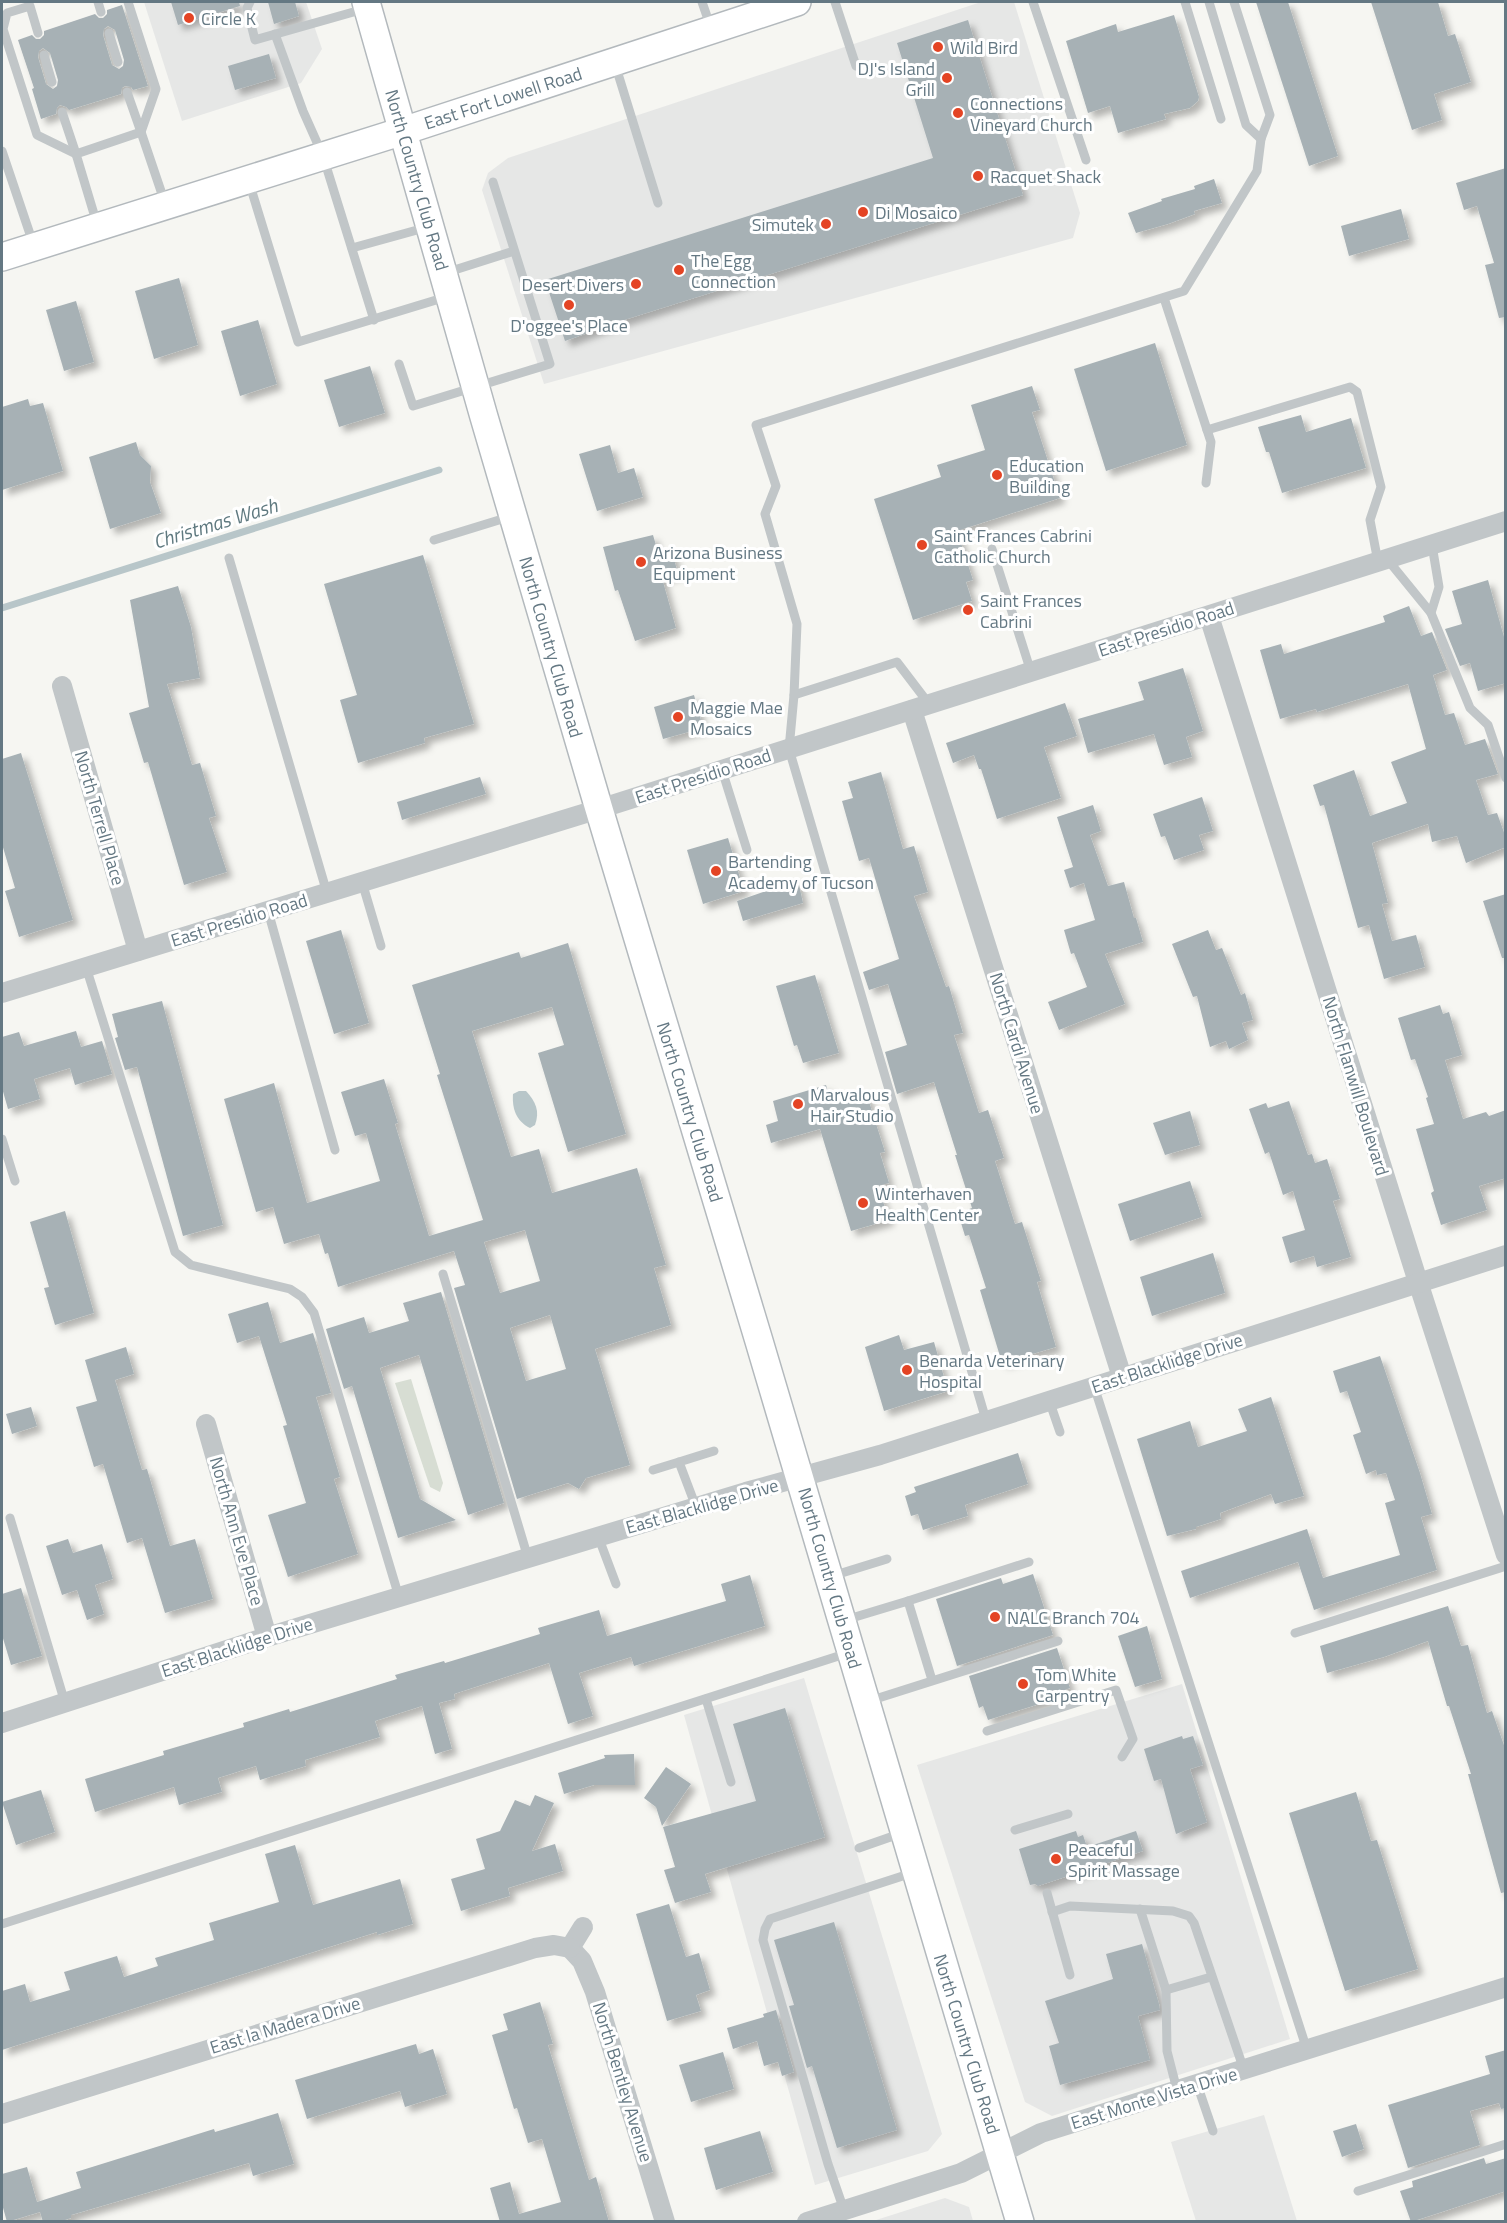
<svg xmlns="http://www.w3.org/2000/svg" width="1507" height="2223" font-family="'Titillium Web',sans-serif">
	<defs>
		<filter id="shadow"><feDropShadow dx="5.5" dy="5.5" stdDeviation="3" flood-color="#0004"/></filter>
	</defs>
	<rect width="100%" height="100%" fill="#f6f6f2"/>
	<g fill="#e6e7e6">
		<polygon points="144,2 306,2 322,49 301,83 182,121"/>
		<polygon points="981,2 1014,2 1080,213 1073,238 544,384 482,190 488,173 508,158"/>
		<polygon points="804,1678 942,2134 928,2151 815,2185 684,1715"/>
		<polygon points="1182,1684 1290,2039 1052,2116 1025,2102 917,1765"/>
		<polygon points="1264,2115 1297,2221 1196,2221 1171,2142"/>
		<polygon points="945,2198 969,2207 973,2221 873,2221"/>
	</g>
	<polygon fill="#d7ddd3" points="411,1379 443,1483 440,1492 430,1487 395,1383"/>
	<path fill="#b8c6c9" d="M519 1091H526C536 1102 540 1111 535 1125L530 1128C516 1121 512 1109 513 1094Z"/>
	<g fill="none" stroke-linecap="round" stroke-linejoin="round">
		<polyline stroke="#b8c6c9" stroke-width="7" points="2,608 439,470"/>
	</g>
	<g fill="#a7b1b5" fill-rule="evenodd" filter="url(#shadow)">
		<polygon points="171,2 239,2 240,6 178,25"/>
		<polygon points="268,2 295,2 299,16 274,24"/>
		<polygon points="1256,2 1288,2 1338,156 1309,166"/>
		<polygon points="1371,2 1438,2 1448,36 1455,34 1471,82 1434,94 1442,120 1412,130"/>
		<path d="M122 5 148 86 133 90 131 87 125 86 122 88 121 94 69 110 66 107 60 105 57 108 56 114 41 119 32 89 34 88 18 40 32 35 36 39H40L44 35V31L95 14 99 18H103L107 14V10ZM108 26 115 30 124 60 123 66 119 69 112 65 103 35 104 29ZM43 48 50 53 58 80 57 86 53 89 46 84 38 57 39 51Z"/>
		<polygon points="1174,15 1199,97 1198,101 1190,108 1164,114 1166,119 1118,133 1110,106 1088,113 1066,41 1116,24 1118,32"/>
		<polygon points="968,20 1023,195 624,320 565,341 545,280 933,158 897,43"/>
		<polygon points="269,54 276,78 235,90 228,66"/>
		<polygon points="1506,168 1506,317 1499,318 1485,265 1494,263 1477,206 1464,210 1456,183"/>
		<polygon points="1214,179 1222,203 1194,211 1195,214 1168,224 1136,233 1128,213 1162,201 1161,199 1195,189 1194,186"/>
		<polygon points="1401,209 1409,239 1349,256 1341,226"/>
		<polygon points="179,278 198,345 154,359 135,291"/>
		<polygon points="76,301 94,362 64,371 46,310"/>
		<polygon points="258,320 277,384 240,396 221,331"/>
		<polygon points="1155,343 1187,445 1106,471 1074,369"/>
		<polygon points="370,366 385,413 339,427 324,380"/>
		<polygon points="1032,386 1040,410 1032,412 1060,498 957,531 973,580 966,582 972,601 913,620 874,499 941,477 937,465 985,450 971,405"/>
		<polygon points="28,399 30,406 43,403 63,471 2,490 2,407"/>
		<polygon points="1301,415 1306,432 1351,418 1366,468 1282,493 1269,452 1266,452 1258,427"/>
		<polygon points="136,442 140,455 151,466 150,482 161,513 110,529 89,457"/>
		<polygon points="610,445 618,473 634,468 643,497 597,511 579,454"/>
		<polygon points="653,535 658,552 671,549 678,573 662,578 676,628 635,641 618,590 615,591 603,547"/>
		<polygon points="423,555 474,724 424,738 425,743 358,763 340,700 357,695 324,584"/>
		<polygon points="1488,580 1506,644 1506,683 1478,691 1470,663 1460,666 1445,629 1462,624 1452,591"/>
		<polygon points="178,586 191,627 200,678 167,684 192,765 200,763 216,816 209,818 227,872 184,885 148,762 144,763 129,713 149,707 130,600"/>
		<polygon points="1409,606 1421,636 1432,632 1447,670 1433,675 1445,715 1454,713 1465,745 1485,739 1498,774 1476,780 1488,815 1497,813 1506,838 1506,847 1466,863 1457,836 1432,842 1428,824 1372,843 1388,903 1382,904 1392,941 1416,935 1425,967 1384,979 1369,925 1358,928 1324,805 1320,806 1313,785 1354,770 1370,816 1407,803 1391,762 1426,749 1408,684 1317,712 1316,709 1280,719 1260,650 1281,644 1284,654 1385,622 1383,616"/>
		<polygon points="1183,668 1203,731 1186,737 1192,757 1164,765 1154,734 1088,753 1078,719 1144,700 1138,682"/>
		<polygon points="694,695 703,728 663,739 654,707"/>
		<polygon points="1065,703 1077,736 1044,747 1061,798 997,819 981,769 979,769 974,755 953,763 946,743"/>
		<polygon points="21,753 73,920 19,937 5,891 15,888 2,844 2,759"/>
		<polygon points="881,772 903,849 914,846 928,892 914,896 946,987 949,986 963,1033 954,1035 979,1113 988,1110 1004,1158 995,1161 1015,1224 1022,1222 1041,1281 1037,1282 1056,1347 1002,1363 980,1290 986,1288 969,1235 965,1236 958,1213 972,1208 955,1155 957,1155 934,1082 897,1094 885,1052 907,1045 888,984 869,990 863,972 899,959 869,858 859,861 842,801 853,798 848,782"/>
		<polygon points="480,777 486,794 402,820 397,802"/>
		<polygon points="1202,797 1213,831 1199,835 1204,850 1174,860 1165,836 1161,837 1153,814"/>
		<polygon points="1093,805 1101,831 1090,835 1108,886 1124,882 1134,918 1136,918 1143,942 1105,954 1125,1004 1059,1030 1048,1002 1087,987 1074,953 1071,954 1064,930 1095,920 1084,883 1070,888 1064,870 1073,867 1057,817"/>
		<polygon points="728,838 744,891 703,904 687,850"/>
		<polygon points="798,880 803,903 743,921 737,901"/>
		<polygon points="1506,894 1506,958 1502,958 1483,901"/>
		<polygon points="341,930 369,1023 334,1034 306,941"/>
		<polygon points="1208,930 1216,950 1222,948 1241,995 1245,993 1253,1020 1242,1023 1248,1040 1229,1049 1226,1041 1210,1047 1197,996 1193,997 1172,944"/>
		<path d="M568 943 626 1134 568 1152 538 1053 564 1045 552 1007 472 1031 511 1157 539 1149 552 1193 637 1168 666 1265 654 1268 671 1325 595 1349 630 1465 586 1478 579 1489 568 1483 517 1499 454 1288 465 1285 454 1251 338 1287 328 1253 325 1254 319 1234 284 1244 273 1207 256 1212 224 1099 274 1083 307 1203 380 1181 366 1133 355 1136 341 1092 384 1079 398 1123 395 1124 429 1236 483 1220 437 1075 440 1074 412 985 519 952 521 958ZM525 1230 540 1281 500 1293 484 1242ZM550 1315 566 1369 526 1381 510 1328Z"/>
		<polygon points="815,975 839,1053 803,1063 797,1045 794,1046 776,986"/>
		<polygon points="162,1001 223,1225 183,1236 137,1067 125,1070 115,1038 118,1037 112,1014"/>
		<polygon points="1440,1005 1443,1014 1449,1012 1462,1055 1445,1060 1463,1119 1486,1112 1489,1116 1506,1110 1506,1178 1479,1186 1487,1210 1441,1225 1431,1193 1434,1191 1416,1129 1434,1124 1426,1098 1428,1097 1415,1059 1411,1060 1398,1018"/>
		<polygon points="76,1031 81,1047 102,1041 112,1074 75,1085 70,1068 34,1079 40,1099 8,1109 2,1088 2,1037 19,1032 24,1046"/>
		<polygon points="826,1085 832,1104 866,1092 885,1152 880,1153 889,1183 878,1186 889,1220 851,1231 820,1129 771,1143 766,1125 778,1121 773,1101"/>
		<polygon points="1289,1101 1308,1155 1312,1154 1315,1163 1327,1159 1340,1199 1333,1201 1351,1257 1317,1267 1314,1256 1290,1263 1282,1237 1305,1230 1293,1191 1283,1195 1269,1152 1265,1154 1249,1109 1266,1103 1268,1108"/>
		<polygon points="1190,1111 1200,1145 1165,1155 1153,1123"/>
		<polygon points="1190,1181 1202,1217 1130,1241 1118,1204"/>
		<polygon points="65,1211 94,1313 55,1325 44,1288 49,1287 30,1222"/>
		<polygon points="1213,1253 1225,1293 1152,1316 1140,1277"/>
		<polygon points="441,1292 504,1503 468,1515 419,1355 380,1368 420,1499 456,1520 398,1538 352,1386 344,1389 326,1329 364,1317 369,1333 409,1321 403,1303"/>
		<polygon points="268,1302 280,1343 313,1333 331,1393 316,1397 340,1477 334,1479 358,1554 288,1577 268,1515 306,1503 283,1426 287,1425 259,1336 237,1343 228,1314"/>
		<polygon points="899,1335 904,1350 934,1342 948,1391 884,1411 865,1347"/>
		<polygon points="126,1347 134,1374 115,1380 142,1470 147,1469 170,1546 195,1539 213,1599 165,1613 142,1538 127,1543 103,1464 94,1467 76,1407 97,1401 85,1360"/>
		<polygon points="1380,1356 1420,1473 1432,1514 1421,1517 1437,1570 1314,1610 1298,1562 1190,1598 1181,1571 1307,1529 1323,1578 1400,1555 1385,1503 1395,1500 1386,1473 1377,1475 1376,1470 1366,1474 1353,1435 1361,1432 1347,1391 1340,1393 1333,1371"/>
		<polygon points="1271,1397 1304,1496 1275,1504 1271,1494 1220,1513 1221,1519 1196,1527 1196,1529 1167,1536 1137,1439 1190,1421 1198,1447 1247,1431 1238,1409"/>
		<polygon points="31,1407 37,1426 12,1434 6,1414"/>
		<polygon points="1018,1453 1028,1484 965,1505 968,1516 923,1530 918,1514 911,1516 905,1496 916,1492 914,1487"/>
		<polygon points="68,1539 73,1553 102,1544 113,1579 95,1585 104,1614 87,1620 77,1590 62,1595 46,1546"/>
		<polygon points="1033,1574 1053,1635 957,1666 936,1599 1001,1578 1003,1584"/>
		<polygon points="750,1575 765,1626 634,1666 631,1657 579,1673 593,1716 568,1724 549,1663 454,1694 455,1699 439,1703 452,1749 435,1754 422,1706 375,1721 380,1737 305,1760 306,1766 260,1780 256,1766 218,1778 222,1792 179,1805 174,1787 95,1812 85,1779 164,1755 163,1751 244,1727 243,1723 289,1709 290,1712 397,1679 395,1675 444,1661 445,1663 540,1634 538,1628 599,1610 607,1636 726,1601 721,1584"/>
		<polygon points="21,1588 42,1656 11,1665 2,1635 2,1594"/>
		<polygon points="1448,1606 1461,1646 1468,1645 1487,1713 1492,1711 1506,1751 1506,1892 1501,1893 1468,1774 1471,1774 1449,1706 1447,1706 1428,1641 1384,1657 1327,1673 1320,1646"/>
		<polygon points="1147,1626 1162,1679 1135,1687 1118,1636"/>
		<polygon points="1057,1648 1070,1688 1051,1695 1052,1700 988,1720 983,1706 979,1708 969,1676"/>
		<polygon points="785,1708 825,1837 705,1874 711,1892 675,1903 664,1870 675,1867 663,1827 756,1801 733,1724"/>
		<polygon points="1182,1736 1183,1739 1193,1736 1203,1765 1190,1769 1207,1822 1176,1834 1161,1779 1154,1781 1144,1749"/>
		<polygon points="634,1754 635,1785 594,1785 564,1794 558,1773 605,1758 604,1755"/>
		<polygon points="666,1767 691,1784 662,1826 656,1807 644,1798"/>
		<polygon points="41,1790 55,1832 16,1845 2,1802"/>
		<polygon points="1356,1792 1371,1841 1377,1840 1418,1969 1345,1991 1289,1813"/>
		<polygon points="535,1795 554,1803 532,1851 555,1844 563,1871 508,1888 510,1896 461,1911 451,1879 485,1869 476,1839 500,1831 515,1800 530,1806"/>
		<polygon points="1076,1831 1078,1837 1083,1835 1087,1847 1136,1831 1143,1851 1038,1886 1035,1884 1030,1885 1019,1849"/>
		<polygon points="295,1845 313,1905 400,1879 413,1924 377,1935 377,1932 2,2050 2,1991 25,1984 30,2002 70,1990 64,1972 117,1956 124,1977 158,1966 155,1958 214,1940 209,1923 279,1902 265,1854"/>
		<polygon points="669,1904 686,1957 699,1953 710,1990 696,1995 701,2011 667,2021 636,1914"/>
		<polygon points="834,1922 897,2130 837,2148 812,2066 807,2068 789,2006 794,2005 774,1940"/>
		<polygon points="1142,1944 1159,2004 1160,2010 1138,2016 1150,2060 1060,2085 1049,2046 1059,2043 1045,2001 1113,1979 1106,1954"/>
		<polygon points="540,2002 553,2044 548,2045 589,2180 596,2177 609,2222 500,2222 490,2188 510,2182 519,2214 561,2202 542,2139 528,2143 517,2108 514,2109 492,2035 508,2030 503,2014"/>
		<polygon points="776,2010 794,2072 782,2076 778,2062 764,2066 757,2041 733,2049 727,2028 764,2017 763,2014"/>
		<polygon points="416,2044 419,2054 433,2049 447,2094 405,2107 400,2091 307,2119 295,2080"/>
		<polygon points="1506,2050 1506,2108 1501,2109 1499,2103 1470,2111 1480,2145 1408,2168 1388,2105 1490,2074 1485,2056"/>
		<polygon points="723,2052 734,2089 691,2102 679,2065"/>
		<polygon points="278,2113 294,2164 253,2176 249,2163 71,2215 71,2218 59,2222 43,2222 40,2212 7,2222 2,2204 2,2174 27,2167 37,2202 81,2188 76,2172 214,2129 215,2132"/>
		<polygon points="1356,2124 1364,2149 1342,2157 1333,2131"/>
		<polygon points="760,2131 773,2172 716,2190 704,2148"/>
		<polygon points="1484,2158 1486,2164 1506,2158 1506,2191 1411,2222 1400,2191 1413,2187 1412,2181"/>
	</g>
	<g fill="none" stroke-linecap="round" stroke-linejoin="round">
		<g stroke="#b3b9bd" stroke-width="30">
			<g id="secondary">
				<polyline points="366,2 484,417 599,809 759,1341 1020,2222"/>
				<polyline points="2,257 403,131 797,2"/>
			</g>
		</g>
		<g stroke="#c1c6c8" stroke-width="9">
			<polyline points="98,2 101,12"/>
			<polyline points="128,2 156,89 141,132"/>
			<polyline points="250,2 247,8 255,40 364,9"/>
			<polyline points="702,2 711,28"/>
			<polyline points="835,2 856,66"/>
			<polyline points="1033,2 1086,160"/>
			<polyline points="1185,2 1221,119"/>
			<polyline points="1209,2 1246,125 1261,139 1270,115 1234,2"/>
			<polyline points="38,33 30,6 7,13 3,29 37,135 76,154"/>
			<polyline points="109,33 118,62"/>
			<polyline points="275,34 303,111 323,156 374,320"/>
			<polyline points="44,55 52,82"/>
			<polyline points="615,64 658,203"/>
			<polyline points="127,92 141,132"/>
			<polyline points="62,112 76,154"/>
			<polyline points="2,151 34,246"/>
			<polyline points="249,182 298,342 446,297"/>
			<polyline points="97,224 76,154 141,132 165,203"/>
			<polyline points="352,248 428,227"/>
			<polyline points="445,273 514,251"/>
			<polyline points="1164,298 1211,442 1206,483"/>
			<polyline points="399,364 413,406 550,364 493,182"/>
			<polyline points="1207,430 1350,387 1357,392 1381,487 1370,520 1378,562"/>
			<polyline points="434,540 512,516"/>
			<polyline points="992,549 1031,672"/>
			<polyline points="229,558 327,893"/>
			<polyline points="1387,559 1431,613 1470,708 1488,725 1506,778"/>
			<polyline points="1431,613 1439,587 1432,545"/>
			<polyline points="794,695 897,662 929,704"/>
			<polyline points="722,770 747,850"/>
			<polyline points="362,882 381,946"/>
			<polyline points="268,911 335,1150"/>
			<polyline points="86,967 175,1252 191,1265 290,1289 302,1297 314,1313 399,1597"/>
			<polyline points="2,1139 15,1181"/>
			<polyline points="443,1274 528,1558"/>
			<polyline points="1094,1386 1307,2050"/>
			<polyline points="1049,1400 1060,1432"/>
			<polyline points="986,1420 789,749 794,695 797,624 765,514 776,486 756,425 1184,291 1257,171 1261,139"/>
			<polyline points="653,1470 679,1462"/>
			<polyline points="696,1507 679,1462 714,1451"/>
			<polyline points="10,1518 65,1703"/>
			<polyline points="598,1536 616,1584"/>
			<polyline points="832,1576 887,1559"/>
			<polyline points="908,1601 1029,1562"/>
			<polyline points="845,1620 908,1601 932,1680"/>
			<polyline points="1295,1633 1506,1566"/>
			<polyline points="706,1699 731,1782"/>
			<polyline points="869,1701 1058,1641"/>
			<polyline points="987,1731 1116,1690 1133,1739 1122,1757"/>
			<polyline points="1015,1830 1068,1814"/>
			<polyline points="859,1848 902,1833"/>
			<polyline points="1047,1893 1070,1975"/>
			<polyline points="1140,1909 1166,1990 1211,1977"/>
			<polyline points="1052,1912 1070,1906 1173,1911 1189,1916 1194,1923 1244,2070"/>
			<polyline points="2,1924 848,1653"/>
			<polyline points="1166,1990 1167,2051 1177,2090"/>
			<polyline points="1197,2084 1213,2131"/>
			<polyline points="1358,2191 1506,2144"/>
			<polyline points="844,2210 828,2164 763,1940 765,1929 770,1919 915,1872"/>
		</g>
		<g stroke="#c1c6c8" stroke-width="20">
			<polyline points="1209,616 1418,1282 1506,1555"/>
			<polyline points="62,686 138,951"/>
			<polyline points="912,710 1122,1377"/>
			<polyline points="2,993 599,809 1506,521"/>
			<polyline points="206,1424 267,1637"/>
			<polyline points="2,1723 267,1637 746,1492 880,1455 1506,1255"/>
			<polyline points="570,1948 582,1961 595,1992 665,2222"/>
			<polyline points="570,1948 583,1927"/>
			<polyline points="2,2114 535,1948 554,1945 570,1948"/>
			<polyline points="807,2222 961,2173 1041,2133 1506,1987"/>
		</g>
		<use href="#secondary" stroke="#fff" stroke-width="27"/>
	</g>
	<g fill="#e44424" stroke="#fff" stroke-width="2">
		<circle cx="189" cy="18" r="6"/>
		<circle cx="938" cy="47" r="6"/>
		<circle cx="947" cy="78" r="6"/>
		<circle cx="958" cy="113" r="6"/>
		<circle cx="978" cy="176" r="6"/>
		<circle cx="863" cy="212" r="6"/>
		<circle cx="826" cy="224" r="6"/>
		<circle cx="679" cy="270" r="6"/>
		<circle cx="636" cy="284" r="6"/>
		<circle cx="569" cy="305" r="6"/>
		<circle cx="997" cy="475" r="6"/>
		<circle cx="922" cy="545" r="6"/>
		<circle cx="641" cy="562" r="6"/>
		<circle cx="968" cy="610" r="6"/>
		<circle cx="678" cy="717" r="6"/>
		<circle cx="716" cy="871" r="6"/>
		<circle cx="798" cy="1104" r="6"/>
		<circle cx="863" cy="1203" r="6"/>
		<circle cx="907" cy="1370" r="6"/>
		<circle cx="995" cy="1617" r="6"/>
		<circle cx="1023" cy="1684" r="6"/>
		<circle cx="1056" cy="1859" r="6"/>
	</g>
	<g text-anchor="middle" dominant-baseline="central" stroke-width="6" stroke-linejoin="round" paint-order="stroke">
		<g font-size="18" fill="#647883" stroke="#fff" text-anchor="start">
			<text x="201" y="18">Circle K</text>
			<text x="950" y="47">Wild Bird</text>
			<text x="935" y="68" text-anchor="end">DJ's Island<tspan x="935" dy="21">Grill</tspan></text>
			<text x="970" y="103">Connections<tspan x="970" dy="21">Vineyard Church</tspan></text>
			<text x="990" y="176">Racquet Shack</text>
			<text x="875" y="212">Di Mosaico</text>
			<text x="814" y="224" text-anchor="end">Simutek</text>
			<text x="691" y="260">The Egg<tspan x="691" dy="21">Connection</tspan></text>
			<text x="624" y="284" text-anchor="end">Desert Divers</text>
			<text x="569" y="325" text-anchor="middle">D'oggee's Place</text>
			<text x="1009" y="465">Education<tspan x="1009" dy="21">Building</tspan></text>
			<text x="934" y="535">Saint Frances Cabrini<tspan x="934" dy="21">Catholic Church</tspan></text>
			<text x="653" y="552">Arizona Business<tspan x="653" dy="21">Equipment</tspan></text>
			<text x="980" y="600">Saint Frances<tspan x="980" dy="21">Cabrini</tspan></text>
			<text x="690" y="707">Maggie Mae<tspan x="690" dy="21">Mosaics</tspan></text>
			<text x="728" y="861">Bartending<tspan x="728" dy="21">Academy of Tucson</tspan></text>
			<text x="810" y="1094">Marvalous<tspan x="810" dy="21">Hair Studio</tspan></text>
			<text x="875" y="1193">Winterhaven<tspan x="875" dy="21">Health Center</tspan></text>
			<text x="919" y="1360">Benarda Veterinary<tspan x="919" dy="21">Hospital</tspan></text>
			<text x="1007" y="1617">NALC Branch 704</text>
			<text x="1035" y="1674">Tom White<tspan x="1035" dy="21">Carpentry</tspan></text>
			<text x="1068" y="1849">Peaceful<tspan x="1068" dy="21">Spirit Massage</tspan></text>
		</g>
		<g font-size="18" fill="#647883" stroke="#fff">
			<text transform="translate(503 98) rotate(-18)">East Fort Lowell Road</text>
			<text transform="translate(417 180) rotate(74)">North Country Club Road</text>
			<text transform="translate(1166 629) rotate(-18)">East Presidio Road</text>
			<text transform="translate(551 647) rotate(74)">North Country Club Road</text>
			<text transform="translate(703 776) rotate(-18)">East Presidio Road</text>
			<text transform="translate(100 818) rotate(74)">North Terrell Place</text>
			<text transform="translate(239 920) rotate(-17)">East Presidio Road</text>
			<text transform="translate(1017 1043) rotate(73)">North Cardi Avenue</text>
			<text transform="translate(1356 1086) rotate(73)">North Flanwill Boulevard</text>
			<text transform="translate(690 1112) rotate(73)">North Country Club Road</text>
			<text transform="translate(1167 1363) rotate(-18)">East Blacklidge Drive</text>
			<text transform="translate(702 1506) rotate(-16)">East Blacklidge Drive</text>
			<text transform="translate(237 1531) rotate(74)">North Ann Eve Place</text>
			<text transform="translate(830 1578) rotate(74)">North Country Club Road</text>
			<text transform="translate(237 1647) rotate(-18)">East Blacklidge Drive</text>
			<text transform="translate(285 2025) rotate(-17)">East la Madera Drive</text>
			<text transform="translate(967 2044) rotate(73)">North Country Club Road</text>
			<text transform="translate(623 2082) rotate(73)">North Bentley Avenue</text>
			<text transform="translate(1154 2098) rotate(-17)">East Monte Vista Drive</text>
		</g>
		<g font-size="20" font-style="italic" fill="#607a80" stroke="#fff">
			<text transform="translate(215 523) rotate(-17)">Christmas Wash</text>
		</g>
	</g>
	<rect width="1507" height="2223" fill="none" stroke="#647883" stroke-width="6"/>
</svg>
